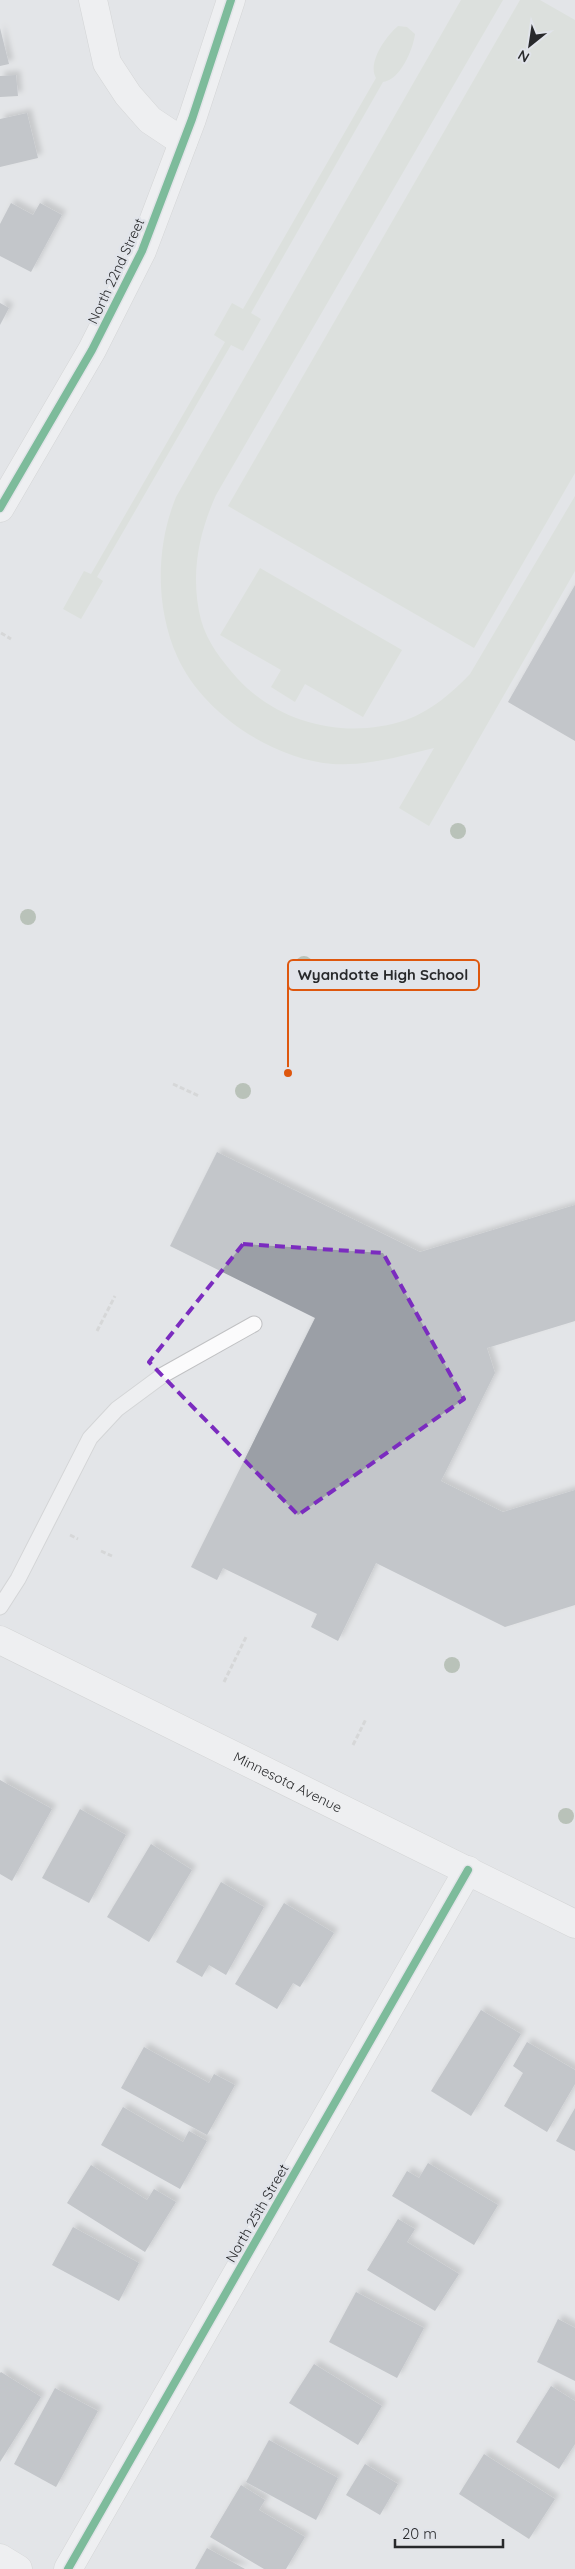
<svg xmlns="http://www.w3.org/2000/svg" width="575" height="2569" font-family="Quicksand,sans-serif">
	<defs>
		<filter id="shadow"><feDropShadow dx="4.5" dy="-4.5" stdDeviation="2.5" flood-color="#0004"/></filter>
	</defs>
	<rect width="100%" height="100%" fill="#e3e5e8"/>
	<g fill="#d2dad0">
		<path d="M461 0H503L216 495C198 535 190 577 201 620 207 642 222 661 237 678 279 724 347 740 406 720 431 711 453 692 470 674L575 496V571L429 826 399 808 434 748C401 756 368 766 333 764 272 759 202 713 177 656 155 606 156 546 176 497Z"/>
		<polygon points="520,0 540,0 575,20 575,473 474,648 228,506"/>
		<path d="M398 26 407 27 415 34C413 50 400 80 383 82L251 313 261 319 243 351 231 345 97 577 103 581 81 619 63 609 84 571 91 574 225 342 214 335 232 303 243 309 376 78C367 63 386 36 398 26Z"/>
		<polygon points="260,568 402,650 363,717 305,684 295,702 271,687 281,670 220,635"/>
	</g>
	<g fill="#9b9fa6" filter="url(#shadow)">
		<polygon points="0,28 9,64 0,66"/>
		<polygon points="16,75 18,96 0,97 0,76"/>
		<polygon points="27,113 38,158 0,167 0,119"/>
		<polygon points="11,203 33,215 40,203 62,215 31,272 0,256 0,224"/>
		<polygon points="0,303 9,308 0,325"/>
		<polygon points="575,585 575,741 508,702"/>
		<polygon points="217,1152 420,1252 575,1205 575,1321 487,1348 495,1373 441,1481 503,1512 575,1490 575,1605 505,1627 376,1563 338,1641 311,1627 317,1614 223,1568 217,1580 191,1567 315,1318 170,1246"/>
		<polygon points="0,1780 52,1809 12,1881 0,1874"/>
		<polygon points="80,1809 126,1835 89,1903 42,1878"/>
		<polygon points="151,1844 192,1870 149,1942 107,1917"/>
		<polygon points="221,1882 264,1907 226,1975 209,1965 202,1977 176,1962"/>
		<polygon points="284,1903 334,1933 300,1987 293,1983 277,2009 235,1984"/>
		<polygon points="481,2010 521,2034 471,2116 431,2091"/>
		<polygon points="527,2042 575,2070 575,2084 547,2132 504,2106 523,2073 513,2066"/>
		<polygon points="144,2047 209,2083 214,2074 235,2085 207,2135 121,2088"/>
		<polygon points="123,2107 183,2142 189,2131 207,2141 180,2189 101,2145"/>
		<polygon points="575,2108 575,2151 556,2141"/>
		<polygon points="428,2163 498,2205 474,2245 392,2196 407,2171 419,2178"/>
		<polygon points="91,2165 147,2200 154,2189 176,2202 145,2252 67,2203"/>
		<polygon points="398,2219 415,2229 407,2242 459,2274 435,2311 367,2270"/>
		<polygon points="73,2227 139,2263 119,2301 52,2265"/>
		<polygon points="356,2292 424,2328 397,2378 329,2342"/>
		<polygon points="558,2319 575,2328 575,2381 537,2362"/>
		<polygon points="314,2364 382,2406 358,2445 289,2403"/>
		<polygon points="1,2372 41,2397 0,2462 0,2373"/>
		<polygon points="551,2386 575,2401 575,2444 559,2469 516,2442"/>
		<polygon points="55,2388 98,2411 56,2487 14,2464"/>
		<polygon points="269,2440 338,2478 316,2520 246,2482"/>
		<polygon points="484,2454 555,2499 529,2539 459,2494"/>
		<polygon points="365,2464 398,2484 380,2515 346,2495"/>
		<polygon points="241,2485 265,2500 259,2510 305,2537 286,2569 264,2569 210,2537"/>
		<polygon points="207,2548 245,2569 195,2569"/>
	</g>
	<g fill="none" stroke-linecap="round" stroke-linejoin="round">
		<g stroke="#c0c1c3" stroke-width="17">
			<polyline id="service" points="0,1607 18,1579 90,1438 117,1409 163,1375 254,1324"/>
		</g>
		<g stroke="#c0c1c3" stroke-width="29">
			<g id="minor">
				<polyline points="93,0 107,63 128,95 150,120 183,142"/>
				<polyline points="0,508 92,350 142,251 192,119 231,0"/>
				<polyline points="68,2569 468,1870"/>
			</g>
		</g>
		<g stroke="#c0c1c3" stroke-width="29">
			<g id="secondary">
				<path id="s1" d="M0 1640 575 1924"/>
			</g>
		</g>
		<g stroke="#c0c1c3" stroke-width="29">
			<polyline id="primary" points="0,2558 18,2569"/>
		</g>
		<g stroke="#c5c6c6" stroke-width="3" stroke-dasharray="5 2.5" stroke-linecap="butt">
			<polyline points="1,633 11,639"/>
			<polyline points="173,1084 199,1096"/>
			<polyline points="97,1331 115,1296"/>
			<polyline points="70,1535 78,1539"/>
			<polyline points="101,1551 112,1556"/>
			<polyline points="224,1682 246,1637"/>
			<polyline points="353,1745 366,1719"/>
		</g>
		<use href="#service" stroke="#fbfbfc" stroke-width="15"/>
		<use href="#minor" stroke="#fbfbfc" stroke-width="28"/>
		<use href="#secondary" stroke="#fbfbfc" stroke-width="28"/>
		<use href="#primary" stroke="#fbfbfc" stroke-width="28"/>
		<g stroke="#e1e4ea" stroke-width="11">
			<g id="cycleway">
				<polyline points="0,508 92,350 142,251 192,119 231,0"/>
				<polyline points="68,2569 468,1870"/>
			</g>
		</g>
		<use href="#cycleway" stroke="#00873e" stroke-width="8"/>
	</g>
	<g fill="#869780">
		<circle cx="458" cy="831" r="8"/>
		<circle cx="28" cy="917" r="8"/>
		<circle cx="304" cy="964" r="8"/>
		<circle cx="243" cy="1091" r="8"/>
		<circle cx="452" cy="1665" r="8"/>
		<circle cx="566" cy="1816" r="8"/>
	</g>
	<path d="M0 0H575V2569H0ZM243 1244 383 1253 464 1399 298 1515 149 1362Z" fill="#e3e5e8" fill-opacity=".55" fill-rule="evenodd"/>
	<path fill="none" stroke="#7b2cbf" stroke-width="4" stroke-dasharray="10 6" stroke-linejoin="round" d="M243 1244 383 1253 464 1399 298 1515 149 1362Z"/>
	<g text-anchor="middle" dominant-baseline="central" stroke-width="5" stroke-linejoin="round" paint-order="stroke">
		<g font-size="14" fill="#28292b" stroke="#e1e4ea">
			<text transform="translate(116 271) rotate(-65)">North 22nd Street</text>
			<text stroke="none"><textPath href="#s1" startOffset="321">Minnesota Avenue</textPath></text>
			<text transform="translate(257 2213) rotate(-60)">North 25th Street</text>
		</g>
	</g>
	<path fill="none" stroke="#de570e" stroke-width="2" d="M288 1073L288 975"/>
	<circle fill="#de570e" stroke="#e1e4ea" stroke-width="2" cx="288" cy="1073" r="5"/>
	<rect fill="#e1e4ea" stroke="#de570e" stroke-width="2" x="288" y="960" width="191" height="30" rx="5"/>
	<g font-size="15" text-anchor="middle" font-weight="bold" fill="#28292b">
		<text x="383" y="980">Wyandotte High School</text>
	</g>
	<g transform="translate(530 45) rotate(210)" stroke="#e1e4ea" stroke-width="4" paint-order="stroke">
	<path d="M0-4L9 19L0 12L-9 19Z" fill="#28292b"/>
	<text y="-8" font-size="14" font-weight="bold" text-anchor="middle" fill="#28292b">N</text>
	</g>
	<path d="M395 2539v8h108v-8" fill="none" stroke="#28292b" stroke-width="2.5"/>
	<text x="402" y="2539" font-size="15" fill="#28292b" stroke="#e1e4ea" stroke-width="4" paint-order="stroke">20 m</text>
</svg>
